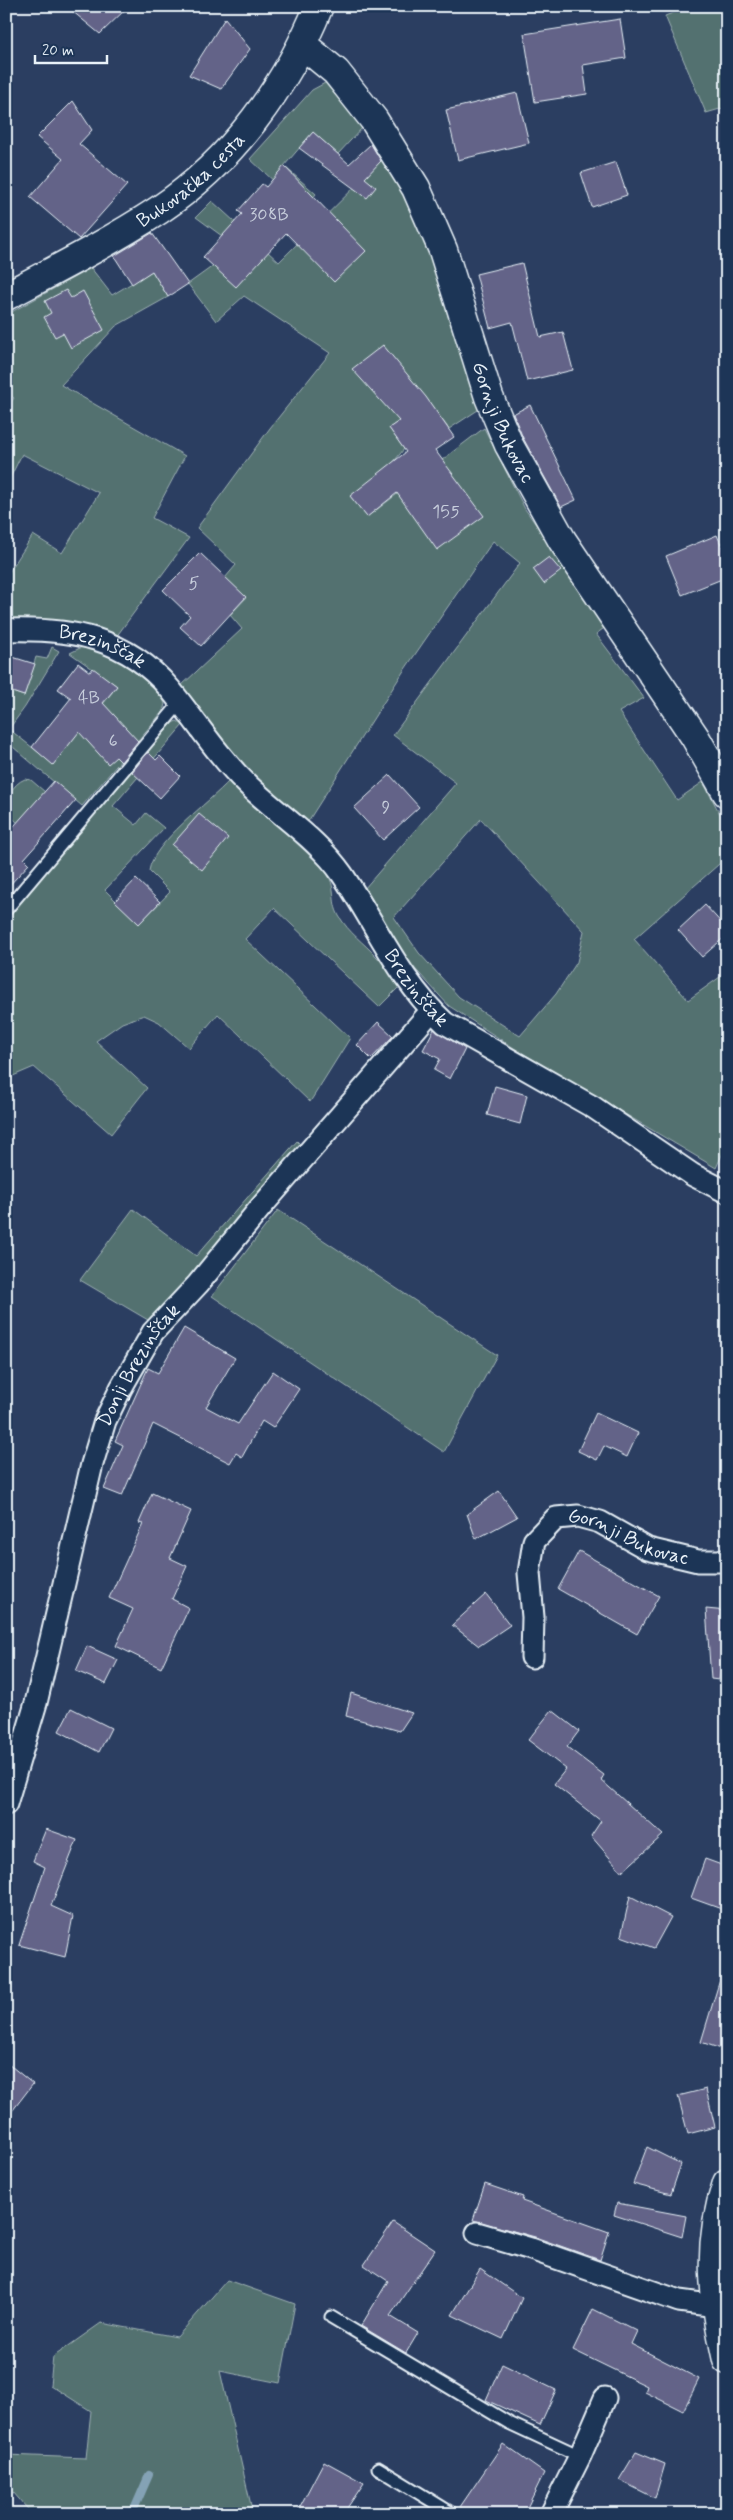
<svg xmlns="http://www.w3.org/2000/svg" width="733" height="2520" font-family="Mynerve,sans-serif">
	<rect width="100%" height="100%" fill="#2b3e61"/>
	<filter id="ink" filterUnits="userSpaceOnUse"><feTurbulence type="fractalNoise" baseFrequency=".02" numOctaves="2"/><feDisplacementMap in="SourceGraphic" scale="10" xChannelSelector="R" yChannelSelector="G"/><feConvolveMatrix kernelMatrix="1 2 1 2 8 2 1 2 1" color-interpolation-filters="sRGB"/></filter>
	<g filter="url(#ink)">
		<g fill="#53716f" stroke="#9eb1b4" fill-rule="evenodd">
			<polygon points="690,6 727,6 727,107 706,113 665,16"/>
			<polygon points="325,83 363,127 338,154 313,132 284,166 316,194 304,209 250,159 312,90"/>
			<path d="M385 157 429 248 450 323 481 408 449 429 428 401 389 428 404 449 392 464 351 497 367 517 484 428 525 509 607 626 596 634 644 698 619 712 677 800 703 782 727 827V857L634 939 688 1000 727 972V1144L716 1168 514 1048 449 1006 408 961 364 889 456 783 393 735 520 563 493 541 403 672 307 823 256 782 181 686 242 629 230 615 246 598 225 578 236 565 197 528 270 428 330 353 244 296 216 321 188 284 213 266 226 232 222 236 196 217 212 201 279 262ZM481 819 584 931 577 962 556 994 520 1036 459 997 419 953 394 917Z"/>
			<polygon points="91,268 112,295 152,271 168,297 116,326 61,385 185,456 152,518 189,538 116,637 6,622 6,577 33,535 62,553 99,493 22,454 6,486 6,409 14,398 6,392 6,315"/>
			<path d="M84 646C113 654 154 674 165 704L163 711 82 806 6 741V690L24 696 36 657 47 659 52 647 59 651 25 707 9 729 53 764 74 738 53 721H90L117 686 70 653Z"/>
			<path d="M177 721 183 725 113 806 136 825 146 813 164 828 105 890 139 924 170 892 149 871C153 842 209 803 230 780L325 870C338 888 330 900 339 916 349 933 363 942 376 956 385 965 393 975 401 985L379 1007 274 908 245 939 350 1038 310 1102 218 1014 189 1048 159 1022 144 1015 122 1023 96 1041 147 1088 111 1134 34 1067 6 1079V919L172 723Z"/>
			<path d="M25 779 31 780 45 792 18 823 6 812C6 799 12 784 25 779Z"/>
			<polygon points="297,1141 303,1147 188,1278 148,1320 80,1280 133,1209 196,1256"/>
			<polygon points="278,1210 497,1355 444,1452 212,1296"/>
			<polygon points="227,2280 295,2304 280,2383 220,2371 253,2514 32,2514 13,2492 6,2500 6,2455 86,2458 91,2411 50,2385 53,2357 101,2323 177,2337"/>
		</g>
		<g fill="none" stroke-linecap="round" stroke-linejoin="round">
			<polyline stroke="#84a2b5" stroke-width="8" points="132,2514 149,2475"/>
		</g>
		<g fill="#646488" stroke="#e8f1f8">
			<polygon points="66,6 129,6 100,34"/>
			<polygon points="225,18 250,49 221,89 189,75"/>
			<polygon points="620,19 626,58 583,65 587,94 535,102 524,34"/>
			<polygon points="517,93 529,143 458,160 446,110"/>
			<polygon points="73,101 92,130 79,144 127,185 79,239 30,197 63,159 37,137"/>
			<polygon points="313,132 349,164 371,144 381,161 365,178 376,187 367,198 299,148"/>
			<polygon points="616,162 627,195 592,207 581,173"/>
			<polygon points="284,166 366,251 334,282 286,233 236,287 203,257 242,214 238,211 262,184 266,187"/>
			<polygon points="152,233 188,284 168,297 152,271 132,284 114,256"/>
			<polygon points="522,263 540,337 563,332 573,370 527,381 512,322 490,328 476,274"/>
			<polygon points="66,290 71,298 83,291 104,330 71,348 63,333 55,337 44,317 51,313 45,301"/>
			<polygon points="383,345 426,397 454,437 435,450 484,516 437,550 397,493 367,517 350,496 406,452 389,428 399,421 352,369"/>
			<polygon points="530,405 576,500 561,507 523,438 513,414"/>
			<polygon points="717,535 727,558 727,577 682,595 666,556"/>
			<polygon points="200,553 246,597 201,646 180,627 190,616 163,590"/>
			<polygon points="549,557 561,571 544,584 533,569"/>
			<polygon points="6,655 35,664 24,696 6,690"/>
			<polygon points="78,663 90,672 93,668 117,686 103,703 138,741 121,762 116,757 108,764 79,732 53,765 32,747 71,698 58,689"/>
			<polygon points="148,752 156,760 160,756 180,776 160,798 132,772"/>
			<polygon points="390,775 419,807 383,840 354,808"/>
			<polygon points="54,781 76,800 24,859 29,864 6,889 6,835"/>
			<polygon points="199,814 228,838 202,870 172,845"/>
			<polygon points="136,879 160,902 139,924 115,901"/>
			<polygon points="705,905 727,929 727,935 702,957 678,930"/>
			<polygon points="378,1022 393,1036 371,1059 357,1045"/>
			<polygon points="434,1029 465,1049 450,1079 434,1070 440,1059 423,1050"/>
			<polygon points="495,1086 527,1095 520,1124 487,1115"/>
			<polygon points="184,1328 235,1358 206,1407 238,1424 273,1371 299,1389 273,1428 262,1421 242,1457 236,1453 230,1463 153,1424 122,1496 104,1489 123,1445 115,1441 148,1368 158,1373"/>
			<polygon points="596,1413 638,1433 627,1457 604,1446 597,1460 578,1451"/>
			<polygon points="499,1491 517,1517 476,1539 467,1514"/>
			<polygon points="152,1493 191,1511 170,1558 187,1566 172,1599 189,1608 161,1668 116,1646 133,1609 109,1598 143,1524 139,1523"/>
			<polygon points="579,1551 659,1596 637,1634 558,1589"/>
			<polygon points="486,1594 510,1625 479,1646 452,1625"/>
			<polygon points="706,1609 727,1611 727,1629 719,1680 711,1679"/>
			<polygon points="87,1646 118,1660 106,1684 76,1671"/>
			<polygon points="351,1693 412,1713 400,1731 346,1716"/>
			<polygon points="71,1708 111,1728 99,1752 59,1731"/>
			<polygon points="552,1710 579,1731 567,1747 604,1775 601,1780 663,1835 622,1872 591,1836 601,1821 554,1784 566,1769 528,1740"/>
			<polygon points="46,1829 77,1840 51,1906 73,1916 65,1957 19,1945 45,1867 33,1861"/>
			<polygon points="705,1859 727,1867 727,1911 691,1898"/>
			<polygon points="630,1896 671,1917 654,1948 621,1936"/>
			<polygon points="722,1973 727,1974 727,2051 701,2042"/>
			<polygon points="6,2062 33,2084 6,2119"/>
			<polygon points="706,2089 715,2127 688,2134 678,2096"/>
			<polygon points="647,2147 681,2164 671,2194 633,2184"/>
			<polygon points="485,2184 523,2197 522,2201 609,2232 600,2260 535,2237 473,2220"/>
			<polygon points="617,2203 686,2216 682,2237 614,2215"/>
			<polygon points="393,2222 435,2250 390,2316 418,2333 406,2353 361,2326 388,2281 364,2265"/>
			<polygon points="480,2269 522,2298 503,2339 452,2315"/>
			<polygon points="593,2309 637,2331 631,2344 699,2379 683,2411 645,2392 647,2386 573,2350"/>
			<polygon points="502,2364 556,2390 540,2425 486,2400"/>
			<polygon points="503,2444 544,2473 524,2514 471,2514 460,2507"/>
			<polygon points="636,2452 665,2464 655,2498 619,2480"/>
			<polygon points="324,2461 364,2483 343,2514 296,2514"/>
		</g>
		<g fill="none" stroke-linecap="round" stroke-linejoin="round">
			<g stroke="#e8f1f8" stroke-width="15">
				<g id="service">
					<polyline points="6,910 180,703"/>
					<polyline points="331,2317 509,2423 580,2456"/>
					<polyline points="378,2468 453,2514"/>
				</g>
			</g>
			<g stroke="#e8f1f8" stroke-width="25">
				<g id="minor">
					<path id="s1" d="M6 630C71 628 126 637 170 689 196 721 217 755 246 783 277 814 317 838 342 874 376 924 400 982 445 1023L593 1107 693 1175 727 1192"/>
					<path id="s2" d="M532 1657 533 1617 529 1573 534 1541 556 1518 578 1516 600 1522 648 1549 698 1561H727"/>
					<path id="s3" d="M6 1804 36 1703 92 1464 105 1421 121 1388 153 1332 198 1284 261 1207 432 1010"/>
					<polyline points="477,2233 531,2249 679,2301 716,2306"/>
					<polyline points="551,2514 580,2456 605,2398"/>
				</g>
			</g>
			<g stroke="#e8f1f8" stroke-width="31">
				<g id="tertiary">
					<path id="s4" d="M303 45 336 72 374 120 416 188 443 250 489 397 509 445 562 540 695 737 727 793"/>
					<path d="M727 2183C706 2245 713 2297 727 2360"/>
				</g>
			</g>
			<g stroke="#e8f1f8" stroke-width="31">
				<g id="secondary">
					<path id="s5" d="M6 296C57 269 110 242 159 210 232 161 286 87 319 6"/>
				</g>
			</g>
			<use href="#service" stroke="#1d3557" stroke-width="11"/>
			<use href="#minor" stroke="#1d3557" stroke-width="21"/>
			<use href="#tertiary" stroke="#1d3557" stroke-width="28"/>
			<use href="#secondary" stroke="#1d3557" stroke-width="28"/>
		</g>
	</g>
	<g text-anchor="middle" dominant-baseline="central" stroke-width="4" stroke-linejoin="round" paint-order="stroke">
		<g font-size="18" fill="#c7cedc">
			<text x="269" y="215">308B</text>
			<text x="446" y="512">155</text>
			<text x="194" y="584">5</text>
			<text x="89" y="698">4B</text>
			<text x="113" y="741">6</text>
			<text x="386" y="808">9</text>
		</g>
		<g font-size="20" fill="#e8f1f8" stroke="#1d3557">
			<text stroke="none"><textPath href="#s5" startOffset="219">Bukovačka cesta</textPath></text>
			<text stroke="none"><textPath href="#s4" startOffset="434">Gornji Bukovac</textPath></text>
			<text stroke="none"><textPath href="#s1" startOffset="99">Brezinščak</textPath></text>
			<text stroke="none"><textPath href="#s1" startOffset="571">Brezinščak</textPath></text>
			<text stroke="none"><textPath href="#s3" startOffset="461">Donji Brezinščak</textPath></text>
			<text stroke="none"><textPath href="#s2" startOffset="225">Gornji Bukovac</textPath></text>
		</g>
	</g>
	<rect width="733" height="2520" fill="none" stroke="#1d3557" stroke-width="25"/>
	<rect x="12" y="12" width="708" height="2495" fill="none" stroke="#e8f1f8" stroke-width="2" filter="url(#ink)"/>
	<path d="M35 55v8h72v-8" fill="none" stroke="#e8f1f8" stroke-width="2.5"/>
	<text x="42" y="55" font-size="15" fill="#e8f1f8" stroke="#1d3557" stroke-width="4" paint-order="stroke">20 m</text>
</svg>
